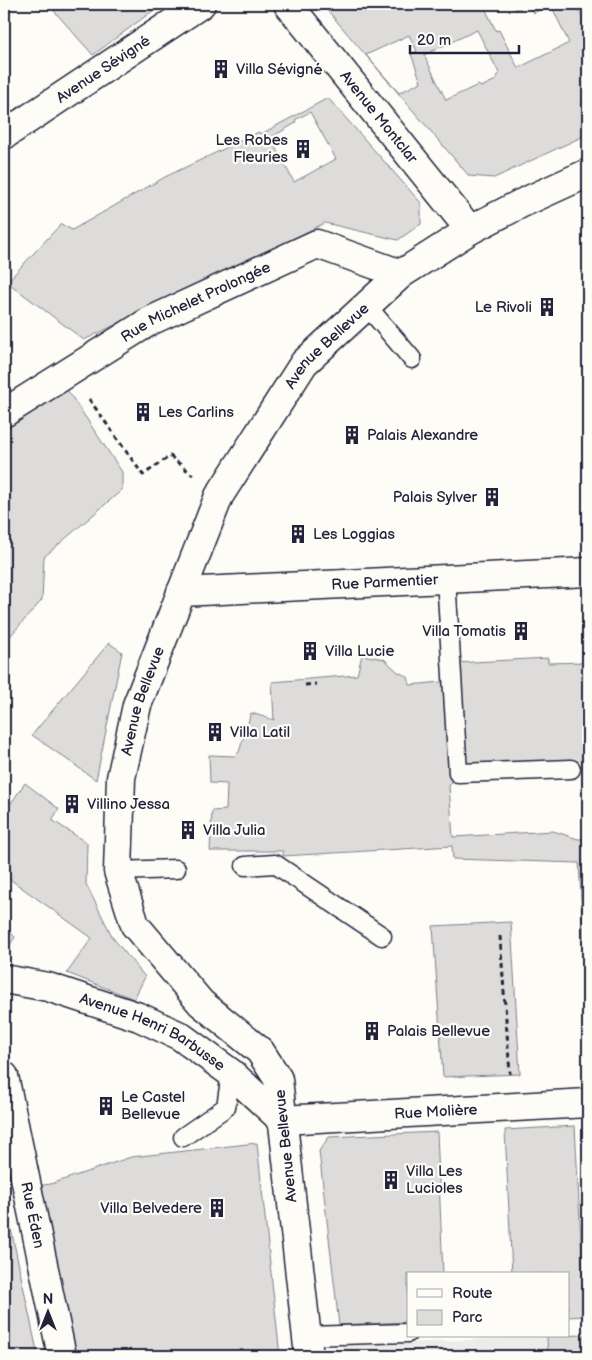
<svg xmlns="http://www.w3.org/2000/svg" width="592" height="1360" font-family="'Balsamiq Sans',sans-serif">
	<rect width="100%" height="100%" fill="#fdfcf7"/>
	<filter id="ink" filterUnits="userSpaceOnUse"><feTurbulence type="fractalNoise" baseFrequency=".02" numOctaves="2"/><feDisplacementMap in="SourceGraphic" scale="10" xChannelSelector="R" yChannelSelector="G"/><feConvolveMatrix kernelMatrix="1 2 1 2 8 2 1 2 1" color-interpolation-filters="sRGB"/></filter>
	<g filter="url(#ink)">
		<polygon fill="#ecece9" points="547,1336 548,1356 343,1356 342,1346"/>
		<g fill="#dddcdb" stroke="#807f8b" fill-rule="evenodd">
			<polygon points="48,4 162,4 93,55"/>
			<path d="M322 4H362L364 7 371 4H494L485 8 496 31 499 30 518 68 569 43 551 5 533 13 529 4 516 10 513 4H576L588 31V100L581 104 588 118V134L494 178 469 176ZM477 30 499 73 496 80 481 87 478 85 446 100 424 55ZM409 35 417 51 411 54 421 82 399 93 366 55Z"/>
			<path d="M328 98 421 203V224L398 240 325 223 84 340 7 282 61 224 72 230 165 177 259 132 261 134ZM310 112 336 159 294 182 270 138 296 123 295 120Z"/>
			<polygon points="66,388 122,472 122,490 44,557 42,600 4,643 4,428"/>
			<polygon points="109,643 122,652 96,780 32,735"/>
			<polygon points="362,655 384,659 398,672 408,677 410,685 452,681 458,773 449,786 453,837 553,831 578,839 588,839 588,968 585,968 579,863 453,859 452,846 283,856 283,851 210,851 212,811 226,810 227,784 210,783 209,755 235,756 239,752 251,713 274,720 272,682 357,675"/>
			<polygon points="548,658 548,663 588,662 588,750 583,751 584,767 463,768 456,663"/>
			<polygon points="25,783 59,809 52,820 87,843 86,884 113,938 145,977 134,999 67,973 92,938 4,875 4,813"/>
			<polygon points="511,922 520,1074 443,1077 433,926"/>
			<polygon points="4,926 15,937 4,954"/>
			<polygon points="575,1126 585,1316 568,1317 568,1274 512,1274 505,1130"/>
			<polygon points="437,1132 443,1274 408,1274 408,1322 339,1325 319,1151 329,1137"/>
			<polygon points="257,1143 280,1356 73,1356 36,1186 51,1184 131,1157"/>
			<polygon points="4,1196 38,1356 4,1356"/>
			<polygon points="588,1335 588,1356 548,1356 547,1336"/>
		</g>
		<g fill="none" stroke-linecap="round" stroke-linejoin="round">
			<g stroke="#22223b" stroke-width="21">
				<g id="lane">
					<polyline points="367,306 412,359"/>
					<polyline points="446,578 458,773 571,769"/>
					<polyline points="245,866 275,864 382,936"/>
					<polyline points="118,871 176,869"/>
					<polyline points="183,1137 226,1107 231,1073"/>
					<polyline points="307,1336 408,1333"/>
				</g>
			</g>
			<g stroke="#22223b" stroke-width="31">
				<g id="street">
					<path id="s1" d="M288 4 470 230"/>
					<path id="s2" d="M4 135 201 4"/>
					<path id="s3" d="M4 413 150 321 317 244 401 274"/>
					<path id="s4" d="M181 592 588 572"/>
					<path id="s5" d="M4 979 48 987 139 1017 180 1036 231 1073 282 1120"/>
					<path id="s6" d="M4 1076 62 1356"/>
					<path id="s7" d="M282 1120 588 1103"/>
					<path id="s8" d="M309 1356 278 1079 260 1051 201 1003 135 925 118 871 121 778 137 705 219 496 304 363 401 274 470 230 520 204 588 173"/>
				</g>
			</g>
			<g stroke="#22223b" stroke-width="3" stroke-dasharray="5 4" stroke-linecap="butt">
				<polyline points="89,399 143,475 170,456 193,475"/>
				<polyline points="305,685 316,684"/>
				<polyline points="500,936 510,1074"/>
			</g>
			<use href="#lane" stroke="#fdfcf7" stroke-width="18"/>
			<use href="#street" stroke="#fdfcf7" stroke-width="28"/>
		</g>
	</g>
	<defs>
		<g id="building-bare" transform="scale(1.5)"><path d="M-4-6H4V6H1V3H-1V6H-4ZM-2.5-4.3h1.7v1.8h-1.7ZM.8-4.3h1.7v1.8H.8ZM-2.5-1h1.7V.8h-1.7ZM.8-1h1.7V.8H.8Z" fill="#22223b" stroke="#fdfcf7" stroke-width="2.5" paint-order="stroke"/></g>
	</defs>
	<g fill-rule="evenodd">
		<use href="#building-bare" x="221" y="69"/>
		<use href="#building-bare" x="303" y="149"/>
		<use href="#building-bare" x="547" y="307"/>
		<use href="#building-bare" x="143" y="412"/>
		<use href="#building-bare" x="352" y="435"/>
		<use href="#building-bare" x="492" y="497"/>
		<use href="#building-bare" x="298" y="534"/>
		<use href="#building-bare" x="521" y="631"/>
		<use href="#building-bare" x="310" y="651"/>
		<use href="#building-bare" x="215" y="732"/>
		<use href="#building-bare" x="72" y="804"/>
		<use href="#building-bare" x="188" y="830"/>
		<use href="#building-bare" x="372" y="1031"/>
		<use href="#building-bare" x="106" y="1106"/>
		<use href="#building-bare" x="391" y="1180"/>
		<use href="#building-bare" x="217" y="1208"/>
	</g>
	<g text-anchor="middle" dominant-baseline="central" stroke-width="4.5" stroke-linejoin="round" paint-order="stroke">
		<g font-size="15" fill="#22223b" stroke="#fdfcf7">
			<text stroke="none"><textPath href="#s2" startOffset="119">Avenue Sévigné</textPath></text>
			<text stroke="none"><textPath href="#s1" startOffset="145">Avenue Montclar</textPath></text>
			<text stroke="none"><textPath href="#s3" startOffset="222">Rue Michelet Prolongée</textPath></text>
			<text stroke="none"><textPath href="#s8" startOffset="1125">Avenue Bellevue</textPath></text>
			<text stroke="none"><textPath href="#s4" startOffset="204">Rue Parmentier</textPath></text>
			<text stroke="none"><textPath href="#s8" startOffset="720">Avenue Bellevue</textPath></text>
			<text stroke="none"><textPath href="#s5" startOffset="159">Avenue Henri Barbusse</textPath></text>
			<text stroke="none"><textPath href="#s7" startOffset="154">Rue Molière</textPath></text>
			<text transform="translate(286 1146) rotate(-96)">Avenue Bellevue</text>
			<text stroke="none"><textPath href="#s6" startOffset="142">Rue Éden</textPath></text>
		</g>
		<g font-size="15" fill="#22223b" stroke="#fdfcf7" text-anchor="start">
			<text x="236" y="69">Villa Sévigné</text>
			<text x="288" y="140" text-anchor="end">Les Robes<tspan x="288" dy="17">Fleuries</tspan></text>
			<text x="532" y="307" text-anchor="end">Le Rivoli</text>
			<text x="158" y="412">Les Carlins</text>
			<text x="367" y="435">Palais Alexandre</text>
			<text x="477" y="497" text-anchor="end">Palais Sylver</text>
			<text x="313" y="534">Les Loggias</text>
			<text x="506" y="631" text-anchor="end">Villa Tomatis</text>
			<text x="325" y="651">Villa Lucie</text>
			<text x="230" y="732">Villa Latil</text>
			<text x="87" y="804">Villino Jessa</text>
			<text x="203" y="830">Villa Julia</text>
			<text x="387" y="1031">Palais Bellevue</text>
			<text x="121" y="1097">Le Castel<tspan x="121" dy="17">Bellevue</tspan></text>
			<text x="406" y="1171">Villa Les<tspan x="406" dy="17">Lucioles</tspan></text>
			<text x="202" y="1208" text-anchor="end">Villa Belvedere</text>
		</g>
	</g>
	<rect width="592" height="1360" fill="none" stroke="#fdfcf7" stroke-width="20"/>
	<rect x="10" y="10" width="572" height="1340" fill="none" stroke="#22223b" stroke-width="2" filter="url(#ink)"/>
	<rect x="407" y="1272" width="162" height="65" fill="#fdfcf7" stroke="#a5a5ac"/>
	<rect x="417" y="1289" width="25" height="8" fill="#fdfcf7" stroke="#a5a5ac"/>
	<text x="452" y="1298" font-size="15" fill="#22223b">Route</text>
	<rect x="417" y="1310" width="25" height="15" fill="#dddcdb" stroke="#a5a5ac"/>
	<text x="452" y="1322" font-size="15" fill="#22223b">Parc</text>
	<g transform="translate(48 1312)" stroke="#fdfcf7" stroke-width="4" paint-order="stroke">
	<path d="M0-4L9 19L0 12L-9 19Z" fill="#22223b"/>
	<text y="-8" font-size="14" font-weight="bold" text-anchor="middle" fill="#22223b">N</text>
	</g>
	<path d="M410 45v8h109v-8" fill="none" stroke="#22223b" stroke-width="2.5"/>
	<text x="417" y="45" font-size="15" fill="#22223b" stroke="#fdfcf7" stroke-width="4" paint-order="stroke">20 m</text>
</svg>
